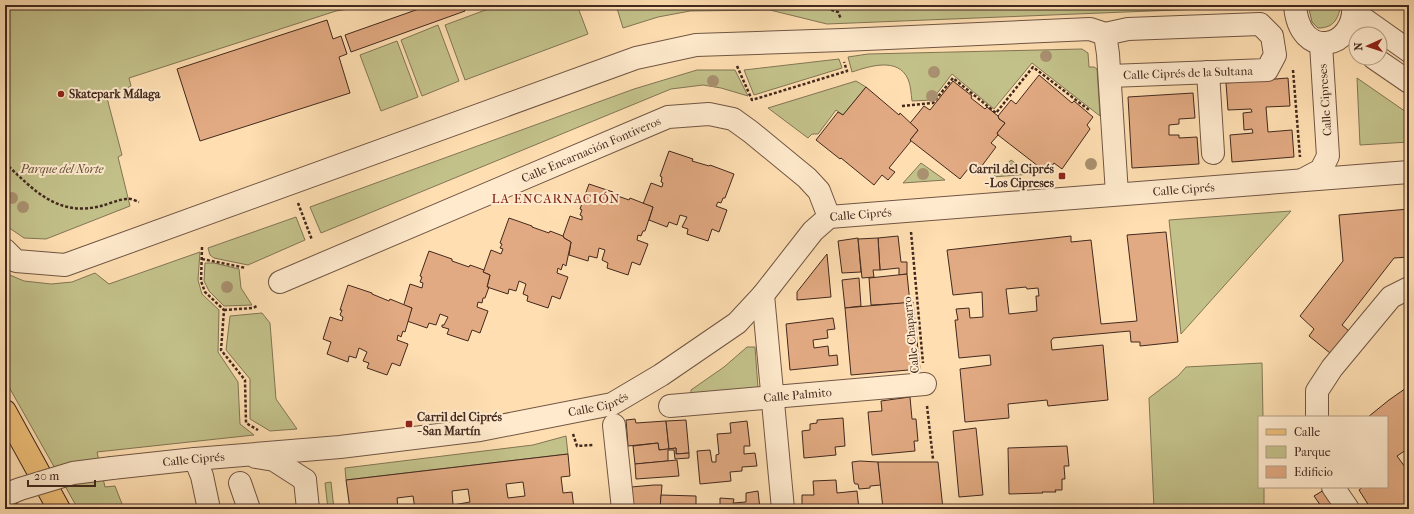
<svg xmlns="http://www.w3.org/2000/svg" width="1414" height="514" font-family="'IM FELL French Canon',serif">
	<rect width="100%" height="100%" fill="#ffdfb2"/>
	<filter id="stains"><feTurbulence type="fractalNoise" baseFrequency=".005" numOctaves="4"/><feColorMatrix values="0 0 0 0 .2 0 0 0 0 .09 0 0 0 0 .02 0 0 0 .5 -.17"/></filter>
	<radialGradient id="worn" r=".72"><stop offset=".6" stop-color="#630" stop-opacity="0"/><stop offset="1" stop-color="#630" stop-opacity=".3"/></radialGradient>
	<g fill="#c3c18a" stroke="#827554">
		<polygon points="5,5 374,5 336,11 129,78 131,86 107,98 122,155 118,157 130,206 46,239 24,238 5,225"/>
		<polygon points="499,5 577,5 588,34 465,80 445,25"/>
		<polygon points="616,5 1275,5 1275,6 827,24 770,10 690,11 658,17 623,28"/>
		<path d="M1308 5H1341C1338 19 1334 28 1318 28L1312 22Z"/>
		<polygon points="438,25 459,81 422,96 401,40"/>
		<polygon points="397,41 418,97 381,111 360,55"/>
		<path d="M1082 49 1088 53 1089 67H1094L1097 69 1100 116 1032 63 994 109 952 74 932 100 912 101C911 94 911 86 908 79 898 57 870 66 852 72L848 57 868 54Z"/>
		<polygon points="839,59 842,68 754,95 744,70"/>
		<polygon points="697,70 735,70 748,96 721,88 703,85 671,89 321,233 310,207 634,89"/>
		<polygon points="1357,78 1409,114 1409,142 1360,145"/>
		<polygon points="856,81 866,87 843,115 836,110 818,134 812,134 808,138 768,108"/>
		<polygon points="1011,160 1031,174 993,177"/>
		<polygon points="921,163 945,180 903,183"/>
		<polygon points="1291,211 1181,334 1169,220"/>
		<polygon points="296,217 305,240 248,265 214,258 210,255 208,248"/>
		<polygon points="200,252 198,280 202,294 219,310 218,352 238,382 240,424 254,435 97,452 105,487 115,486 124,509 78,509 5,380 5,273 24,281 51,284 72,282 95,273 109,284"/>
		<polygon points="205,263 214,263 239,269 241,288 252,305 224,306 209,291 204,281"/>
		<polygon points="262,313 270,323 276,399 297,429 270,431 250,419 250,379 226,350 230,316"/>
		<polygon points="747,347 755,347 758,388 691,394 691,390 724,367"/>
		<polygon points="1262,363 1263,417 1259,417 1259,487 1264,487 1264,509 1154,509 1149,398 1178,376 1186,367"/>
		<polygon points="566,436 568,454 346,480 345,468 533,445"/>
		<polygon points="331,482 334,509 328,509 325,483"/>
	</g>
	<g fill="#e2aa82" stroke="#42291e" fill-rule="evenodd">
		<polygon points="430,5 463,5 465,11 351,52 345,35"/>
		<polygon points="327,20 333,39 341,36 347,54 339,57 350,93 200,141 177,69"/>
		<polygon points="1039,75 1072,103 1074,101 1093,117 1087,125 1090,129 1062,169 1054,163 1047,173 998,135 997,133 1005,123 999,119 998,116 1011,100 1016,104"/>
		<polygon points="1288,78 1290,106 1266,107 1268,132 1292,130 1294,157 1232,162 1230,135 1253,133 1252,129 1244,130 1243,113 1252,112 1251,109 1228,110 1226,83"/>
		<polygon points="953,81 972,96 971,98 985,109 987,107 998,116 999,119 1005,123 997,133 998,135 991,143 996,147 975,175 968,169 960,179 910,140 918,130 910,123 911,122 924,106 930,110"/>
		<polygon points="866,87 899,115 900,113 918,130 910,140 911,141 889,168 895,172 888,180 882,175 874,185 841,158 840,159 816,140 838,112 843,115"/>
		<polygon points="1193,93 1195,118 1179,119 1179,124 1169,125 1169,135 1179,135 1179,138 1197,137 1199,164 1132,168 1128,97"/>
		<polygon points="669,151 693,159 692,161 709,166 710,165 734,174 725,198 723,198 721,203 718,202 716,206 727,210 719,232 712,229 708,241 687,234 688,229 682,227 687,217 680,215 677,225 669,222 667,227 649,220 653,207 643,204 651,183 662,187 663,183 661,182 662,177 660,176"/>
		<polygon points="589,184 613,192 612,194 629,200 630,198 653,207 645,231 643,231 641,236 638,235 637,240 648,244 640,265 632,262 628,275 607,268 608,263 602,260 605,250 599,248 597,258 589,256 588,261 569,255 571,242 564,238 563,236 570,216 582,220 582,216 580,215 582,210 580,209"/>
		<polygon points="1409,209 1409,257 1394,258 1342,325 1349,331 1330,353 1309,336 1314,329 1300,316 1343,261 1339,215"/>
		<polygon points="509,218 532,226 532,227 549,233 550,231 563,236 564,238 571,242 566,266 563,264 561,270 558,268 557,273 568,277 560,299 552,296 548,308 527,301 528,296 523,294 526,284 519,281 516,291 509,289 508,294 487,287 490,275 483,272 484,270 491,250 501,254 503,249 500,248 502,244 500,243"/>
		<path d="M1166 232 1178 342 1140 346V342H1131L1130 331 1053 338 1051 341 1052 350 1103 345 1108 400 1048 406 1047 400 1008 404 1009 418 965 422 960 369 991 365 990 355 959 358 955 320H958L956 309 969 308 970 318 983 317 982 292 953 295 947 250 1071 236V242L1091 240 1101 324 1137 321 1127 235ZM1026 287 1027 289 1038 288 1039 296H1036L1037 311 1009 314 1006 289Z"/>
		<polygon points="898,236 901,262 907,262 907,274 899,275 899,268 880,270 878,238"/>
		<polygon points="858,238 861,272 842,273 838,241"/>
		<polygon points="878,238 880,270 873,270 874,277 862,278 858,239"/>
		<polygon points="429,251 452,259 452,261 469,267 470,265 484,270 483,272 490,275 487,287 489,287 485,298 483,298 482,303 478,302 477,307 488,311 480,333 472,330 468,341 447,334 449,329 442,327 442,325 444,325 448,317 440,314 436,325 429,323 427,328 407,321 412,308 403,305 404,304 410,284 422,288 423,283 420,282 422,277 420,276"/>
		<polygon points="827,254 831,297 797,300 797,292"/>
		<polygon points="907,274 910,303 871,305 869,278"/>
		<polygon points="859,278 861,306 845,308 842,280"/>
		<polygon points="348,285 372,293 372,294 389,301 390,299 412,308 405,332 403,331 401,337 398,335 397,340 408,344 400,366 392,363 387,375 367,368 369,363 363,361 367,352 359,348 356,358 349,356 348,362 327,354 331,342 323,339 330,317 342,321 343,317 340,315 342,310 340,310"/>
		<polygon points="913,302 920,369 851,375 845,308"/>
		<polygon points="833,318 835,329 827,330 828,338 813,340 814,348 828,346 829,356 837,355 838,365 790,370 786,324"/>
		<polygon points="1409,386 1409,448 1397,456 1405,467 1409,465 1409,509 1371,509 1359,490 1363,487 1387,487 1387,417 1368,417 1389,400"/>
		<polygon points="910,397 912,419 916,419 918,441 914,441 915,451 872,455 868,412 882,411 881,401"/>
		<polygon points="843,418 845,446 835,447 836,455 804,458 802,431 810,430 810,424 817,423 817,420"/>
		<polygon points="635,419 636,423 666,421 669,449 659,450 658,443 628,446 626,420"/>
		<polygon points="686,420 689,453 676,454 676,448 669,449 666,421"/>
		<polygon points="747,421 750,446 744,446 744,454 755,453 757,466 742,467 742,471 730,472 731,481 700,484 697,451 710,450 712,462 716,462 716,455 719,454 717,434 731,433 730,423"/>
		<polygon points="976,428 983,495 959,497 953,431"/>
		<polygon points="658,443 659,450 676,448 676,454 689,453 689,458 675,459 674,450 668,450 668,461 635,464 633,446"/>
		<polygon points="1067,446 1069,466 1064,466 1065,479 1062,479 1062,490 1055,490 1056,492 1042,492 1043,493 1009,494 1008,448"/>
		<path d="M568 454 570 476 561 477 563 493 572 492 574 509H415L413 496 397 498 398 509H350L346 480ZM523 482 525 496 508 498 506 484ZM468 489 470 502 453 505 452 491Z"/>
		<polygon points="677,460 679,476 636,479 635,464"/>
		<polygon points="860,461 878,462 881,485 870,486 870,488 859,489 858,484 855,484 854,482 852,462"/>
		<polygon points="878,462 938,462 943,509 883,509"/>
		<polygon points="836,480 837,493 857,491 859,509 802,509 802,495 814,495 813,481"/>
		<polygon points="654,485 662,485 660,509 633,509 631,487"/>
		<polygon points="1324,490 1336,509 1323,509 1314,496"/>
		<polygon points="758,491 760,509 716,509 716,507 720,507 720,498 734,499 733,503 746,502 746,493"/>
		<polygon points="661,495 696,496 696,509 660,509"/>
	</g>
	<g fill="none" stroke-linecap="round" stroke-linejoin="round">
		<g stroke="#715643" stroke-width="24">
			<g id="minor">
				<path d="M1295 5C1299 63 1357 48 1353 5"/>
				<polyline points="1354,12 1409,51"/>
				<polyline points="1105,34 1108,54 1117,194"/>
				<polyline points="1374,58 1409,82"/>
				<polyline points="1208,72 1213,153"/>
				<polyline points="1304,179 1321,170 1328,156 1321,44"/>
				<polyline points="5,250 16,261 65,265 636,58 696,45 843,40 1090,29 1105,34 1128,29 1260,24 1272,36 1275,55 1267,70 1110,76"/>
				<path id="s1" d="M280 282 668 117 709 114 733 119 751 132 807 178 819 191 829 217"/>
				<polyline points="763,295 783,509"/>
				<path id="s2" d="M670 406 925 384"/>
				<polyline points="1317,417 1317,391 1332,368 1391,297 1409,288"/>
				<polyline points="614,425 623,509"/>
				<polyline points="256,457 274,460 305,480"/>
				<polyline points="195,459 202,476 209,509"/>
				<path id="s3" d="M112 468 195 459 340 447 480 430 612 404 661 375 737 323 763 295 813 231 829 217 1409 172"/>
				<polyline points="305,480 308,509"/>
				<polyline points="240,483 249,509"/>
				<polyline points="1333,487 1348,509"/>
			</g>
		</g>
		<g stroke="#42291e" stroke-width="24">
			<g id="major">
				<polyline points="5,411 59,509"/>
				<polyline points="5,506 7,509"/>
			</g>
		</g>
		<g stroke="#42291e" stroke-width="2.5" stroke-dasharray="3 2" stroke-linecap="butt">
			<polyline points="817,5 838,12 841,19"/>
			<polyline points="963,5 970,5"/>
			<polyline points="737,66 752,100 847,71 844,62"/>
			<polyline points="1293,70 1300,157"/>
			<polyline points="902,106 933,103 953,78 996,113 1033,67 1089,110"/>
			<path d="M5 163C34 190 57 217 101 206 109 204 119 199 128 199 131 198 136 201 139 202"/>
			<polyline points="298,203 312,240"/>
			<polyline points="911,232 923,363"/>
			<polyline points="202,247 201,281 205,292 224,310 221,350 245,380 246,423 258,430"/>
			<polyline points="202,259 246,268"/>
			<polyline points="224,310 253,308 257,306"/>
			<polyline points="927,406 933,459"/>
			<polyline points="573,434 577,446 593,445"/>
		</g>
		<use href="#minor" stroke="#ffeacd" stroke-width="22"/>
		<use href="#major" stroke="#f0c079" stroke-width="22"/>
		<g stroke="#715643" stroke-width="24" stroke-linecap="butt">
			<polyline id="minor-bridge" points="5,495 20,489 73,473 112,468"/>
		</g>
		<use href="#minor-bridge" stroke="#ffeacd" stroke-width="22"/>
	</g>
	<g fill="#a9906f">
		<circle cx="1046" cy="56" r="6"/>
		<circle cx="934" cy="72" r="6"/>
		<circle cx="713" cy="81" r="6"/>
		<circle cx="932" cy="96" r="6"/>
		<circle cx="1091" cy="164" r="6"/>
		<circle cx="1014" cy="169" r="6"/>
		<circle cx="923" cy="174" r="6"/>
		<circle cx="12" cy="198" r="6"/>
		<circle cx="23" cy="207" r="6"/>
		<circle cx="227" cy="287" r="6"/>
	</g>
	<g fill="#8f2418" stroke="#ffeacd" stroke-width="1.5">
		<circle cx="61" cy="94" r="4"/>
		<rect x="1058" y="172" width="8" height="8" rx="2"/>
		<rect x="405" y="420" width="8" height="8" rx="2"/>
	</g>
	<g text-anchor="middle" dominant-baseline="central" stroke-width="4" stroke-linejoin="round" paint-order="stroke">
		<g font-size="12" fill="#42291e" stroke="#ffeacd">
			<text transform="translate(1188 73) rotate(-2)">Calle Ciprés de la Sultana</text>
			<text transform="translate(1325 100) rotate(-94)">Calle Cipreses</text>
			<text stroke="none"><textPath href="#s1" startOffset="338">Calle Encarnación Fontiveros</textPath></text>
			<text stroke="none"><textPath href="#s3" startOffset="1150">Calle Ciprés</textPath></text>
			<text stroke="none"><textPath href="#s3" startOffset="826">Calle Ciprés</textPath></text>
			<text transform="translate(911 335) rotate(-96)">Calle Chaparro</text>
			<text stroke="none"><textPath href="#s2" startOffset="128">Calle Palmito</textPath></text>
			<text stroke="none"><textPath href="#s3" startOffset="491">Calle Ciprés</textPath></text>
			<text stroke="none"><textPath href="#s3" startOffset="82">Calle Ciprés</textPath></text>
		</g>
		<g font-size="12" font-weight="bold" fill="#42291e" stroke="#ffeacd" text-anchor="start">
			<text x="69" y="94">Skatepark Málaga</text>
			<text x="1054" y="169" text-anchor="end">Carril del Ciprés<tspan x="1054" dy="14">- Los Cipreses</tspan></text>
			<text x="417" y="417">Carril del Ciprés<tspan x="417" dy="14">- San Martín</tspan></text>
		</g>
		<g font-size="12" font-style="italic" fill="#624f39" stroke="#ffeacd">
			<text x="62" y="169">Parque del Norte</text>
		</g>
		<g font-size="13" letter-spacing="1" fill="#7a1f14" stroke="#ffeacd">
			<text x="556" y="198">LA ENCARNACIÓN</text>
		</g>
	</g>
	<rect width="1414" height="514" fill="none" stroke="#ffdfb2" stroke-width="20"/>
	<rect x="6" y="6" width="1402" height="502" fill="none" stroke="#42291e" stroke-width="2"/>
	<rect x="10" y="10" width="1394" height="494" fill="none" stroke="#42291e"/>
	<rect x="1258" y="416" width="130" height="72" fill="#ffeacd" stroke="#b39d87"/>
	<rect x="1266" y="429" width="20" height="6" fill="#f0c079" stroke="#b39d87"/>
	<text x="1294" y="436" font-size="12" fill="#42291e">Calle</text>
	<rect x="1266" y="446" width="20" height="12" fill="#c3c18a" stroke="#b39d87"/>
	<text x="1294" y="456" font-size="12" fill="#42291e">Parque</text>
	<rect x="1266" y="466" width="20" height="12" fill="#e2aa82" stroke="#b39d87"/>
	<text x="1294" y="476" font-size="12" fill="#42291e">Edificio</text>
	<g transform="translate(1368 46) rotate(267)"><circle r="19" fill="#ffeacd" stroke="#b39d87"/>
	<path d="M0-3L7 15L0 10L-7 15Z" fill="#8f2418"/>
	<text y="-6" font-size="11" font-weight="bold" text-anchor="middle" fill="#42291e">N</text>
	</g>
	<path d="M28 480v6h67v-6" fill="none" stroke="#42291e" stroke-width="2"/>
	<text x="34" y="480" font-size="12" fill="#42291e" stroke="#ffeacd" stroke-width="3" paint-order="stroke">20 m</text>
	<rect width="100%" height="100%" filter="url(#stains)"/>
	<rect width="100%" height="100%" fill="url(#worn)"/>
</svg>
